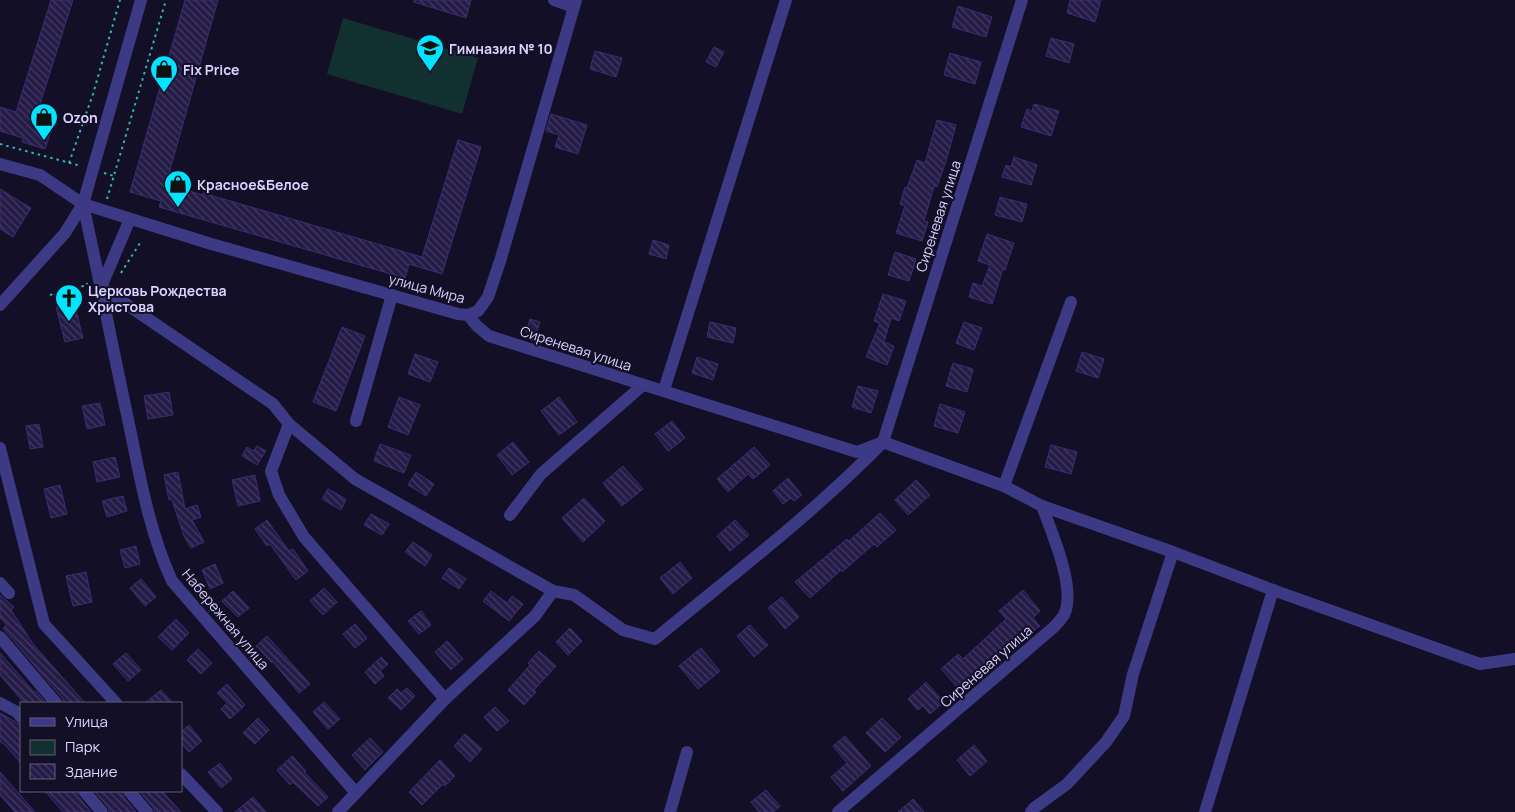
<svg xmlns="http://www.w3.org/2000/svg" width="1515" height="812" font-family="Manrope,sans-serif">
	<defs>
		<pattern id="building-back-hatch" width="6" height="6" patternUnits="userSpaceOnUse" patternTransform="scale(1.25)"><rect width="6" height="6" fill="#241b47"/><path d="M-1 5l2 2M0 0l6 6M5-1l2 2" fill="none" stroke="#433b63"/></pattern>
	</defs>
	<rect width="100%" height="100%" fill="#130f26"/>
	<polygon fill="#12302f" points="343,18 478,58 462,114 327,74"/>
	<g fill="url(#building-back-hatch)" stroke="#3b2d73">
		<polygon points="51,0 73,0 35,120 53,125 45,149 22,142 23,138 0,131 0,107 16,112"/>
		<polygon points="185,0 218,0 166,184 203,195 203,193 422,257 458,140 481,147 442,274 409,264 405,278 159,207 161,201 130,192"/>
		<polygon points="414,0 471,0 466,18 414,2"/>
		<polygon points="1070,0 1101,0 1095,22 1067,13"/>
		<polygon points="958,6 992,17 986,37 952,27"/>
		<polygon points="1051,38 1074,44 1069,63 1046,56"/>
		<polygon points="714,47 724,52 716,67 706,62"/>
		<polygon points="595,51 622,58 616,77 590,69"/>
		<polygon points="950,53 981,62 975,84 944,75"/>
		<polygon points="1034,104 1059,111 1051,136 1021,127 1027,109 1032,111"/>
		<polygon points="551,114 587,125 578,154 555,147 559,135 546,131"/>
		<polygon points="937,120 956,125 946,161 937,187 934,186 924,221 928,222 922,241 896,233 905,206 900,204 905,187 907,188 917,160 925,163"/>
		<polygon points="1014,157 1037,165 1031,185 1002,177 1006,165 1011,167"/>
		<polygon points="0,189 31,208 13,237 0,229"/>
		<polygon points="1000,197 1027,204 1022,222 995,215"/>
		<polygon points="987,234 1014,243 1005,270 1003,269 992,304 969,297 973,283 982,286 990,265 978,261"/>
		<polygon points="653,240 669,245 666,259 649,254"/>
		<polygon points="895,252 916,259 909,281 888,275"/>
		<polygon points="883,294 906,301 899,321 891,318 884,342 894,346 887,365 866,357 880,323 874,321"/>
		<polygon points="74,302 83,338 65,342 56,307"/>
		<polygon points="530,319 540,322 536,334 526,332"/>
		<polygon points="710,322 736,328 733,343 707,337"/>
		<polygon points="964,322 982,328 974,350 956,343"/>
		<polygon points="342,327 365,336 336,411 313,402"/>
		<polygon points="1082,352 1104,359 1098,378 1076,371"/>
		<polygon points="415,354 438,362 430,382 408,374"/>
		<polygon points="697,357 718,364 713,380 692,373"/>
		<polygon points="953,363 973,369 967,392 946,386"/>
		<polygon points="858,386 878,391 871,413 852,407"/>
		<polygon points="169,392 173,415 148,419 144,396"/>
		<polygon points="399,397 420,405 408,435 388,427"/>
		<polygon points="559,397 577,422 559,435 541,411"/>
		<polygon points="100,403 105,425 87,429 82,406"/>
		<polygon points="940,404 965,412 958,433 934,426"/>
		<polygon points="672,421 685,438 668,451 655,434"/>
		<polygon points="39,424 43,447 30,449 26,426"/>
		<polygon points="513,442 529,462 512,475 497,455"/>
		<polygon points="380,444 411,455 404,473 374,461"/>
		<polygon points="1051,445 1077,452 1071,474 1045,467"/>
		<polygon points="257,446 266,451 257,465 242,456 247,447 253,451"/>
		<polygon points="754,447 770,465 753,479 748,474 728,492 717,479"/>
		<polygon points="115,457 120,477 97,482 93,462"/>
		<polygon points="623,466 643,489 622,506 603,483"/>
		<polygon points="178,472 185,509 197,505 201,517 192,520 204,542 191,548 184,536 172,500 169,500 164,475"/>
		<polygon points="416,472 434,484 426,496 408,485"/>
		<polygon points="255,475 260,501 238,506 232,480"/>
		<polygon points="788,478 802,495 794,501 791,498 783,504 773,491"/>
		<polygon points="916,480 930,495 908,515 895,500"/>
		<polygon points="60,485 67,514 51,518 44,489"/>
		<polygon points="328,489 346,499 341,510 322,499"/>
		<polygon points="123,496 127,511 107,517 102,501"/>
		<polygon points="584,498 605,521 583,542 562,518"/>
		<polygon points="880,513 896,530 877,547 874,544 842,572 841,570 810,598 795,582 847,539 849,541"/>
		<polygon points="371,514 389,524 382,535 364,525"/>
		<polygon points="267,520 289,551 293,549 308,571 296,580 270,544 267,546 255,529"/>
		<polygon points="735,520 749,535 730,551 717,536"/>
		<polygon points="413,542 432,555 425,566 405,552"/>
		<polygon points="136,546 140,564 125,568 120,550"/>
		<polygon points="680,562 692,578 673,594 660,578"/>
		<polygon points="215,564 223,583 210,589 202,570"/>
		<polygon points="449,568 466,579 459,589 442,578"/>
		<polygon points="86,572 92,602 73,606 66,576"/>
		<polygon points="141,579 156,597 145,606 130,588"/>
		<polygon points="324,588 337,602 323,615 310,601"/>
		<polygon points="1023,590 1040,611 1033,618 1040,626 1023,639 1020,635 989,664 987,663 959,689 941,669 958,654 963,659 1006,619 999,611"/>
		<polygon points="233,591 249,608 238,617 222,601"/>
		<polygon points="491,591 507,603 512,596 523,604 509,621 483,601"/>
		<polygon points="0,595 14,607 11,610 33,644 85,703 64,703 62,698 6,632 3,628 7,625 0,618"/>
		<polygon points="782,597 799,617 785,629 768,608"/>
		<polygon points="421,611 431,625 419,634 408,621"/>
		<polygon points="176,619 189,633 172,650 158,637"/>
		<polygon points="355,624 367,638 355,648 343,634"/>
		<polygon points="750,625 768,645 754,657 737,636"/>
		<polygon points="570,628 582,641 568,655 556,642"/>
		<polygon points="267,636 310,684 299,693 273,662 272,663 256,646"/>
		<polygon points="447,641 463,659 451,670 435,652"/>
		<polygon points="701,648 720,671 698,689 679,666"/>
		<polygon points="198,649 212,663 201,674 187,660"/>
		<polygon points="539,651 556,666 534,690 536,692 524,705 508,690 530,665 528,663"/>
		<polygon points="0,653 34,692 36,691 46,703 24,703 0,675"/>
		<polygon points="126,653 141,670 128,681 113,664"/>
		<polygon points="381,657 388,664 380,671 384,676 375,684 365,672"/>
		<polygon points="926,682 944,702 930,714 923,706 918,710 908,699"/>
		<polygon points="227,684 245,705 230,719 221,709 227,703 217,693"/>
		<polygon points="407,688 415,696 401,710 388,698 397,689 401,693"/>
		<polygon points="161,690 173,703 145,703"/>
		<polygon points="324,702 340,719 328,729 313,712"/>
		<polygon points="495,707 509,721 497,731 484,717"/>
		<polygon points="0,713 21,725 21,763 4,744 0,742"/>
		<polygon points="258,718 269,730 255,744 243,733"/>
		<polygon points="882,718 901,737 885,752 866,733"/>
		<polygon points="189,725 202,741 189,752 181,743 181,732"/>
		<polygon points="465,734 482,749 470,762 454,746"/>
		<polygon points="845,736 871,766 843,791 831,777 847,763 833,746"/>
		<polygon points="370,738 383,752 365,770 352,755"/>
		<polygon points="974,745 987,761 970,776 957,760"/>
		<polygon points="292,756 306,771 304,772 328,797 318,806 293,782 290,785 277,770"/>
		<polygon points="440,760 455,776 445,786 443,784 422,805 409,792"/>
		<polygon points="220,763 232,779 221,788 208,772"/>
		<polygon points="0,772 35,812 15,812 0,795"/>
		<polygon points="766,790 780,806 773,812 759,812 751,802"/>
		<polygon points="45,791 76,791 78,796 91,812 63,812"/>
		<polygon points="94,791 121,791 123,796 136,812 110,812 108,807"/>
		<polygon points="139,791 162,791 181,812 155,812 153,807"/>
		<polygon points="253,797 266,812 235,812"/>
		<polygon points="913,799 924,812 898,812"/>
	</g>
	<g fill="none" stroke-linecap="round" stroke-linejoin="round">
		<g stroke="#2fb8b0" stroke-width="2" stroke-dasharray="2.5 4" stroke-linecap="butt">
			<polyline points="0,144 81,166"/>
			<polyline points="69,163 93,94 120,0"/>
			<polyline points="104,173 114,176"/>
			<polyline points="107,199 166,0"/>
			<polyline points="121,273 140,243"/>
			<polyline points="50,295 87,285 87,283"/>
		</g>
		<g stroke="#3d3a85" stroke-width="12">
			<polyline points="554,0 574,7"/>
			<polyline points="0,164 40,175 83,204 208,243 458,314 468,315 478,311 488,297 501,258 576,0"/>
			<path d="M83 204C99 277 113 350 129 424 140 477 149 531 172 581L356 793"/>
			<path d="M101 287 273 404 289 424 355 479 553 591 574 595 623 630 655 639C732 575 813 514 883 442L1004 486 1042 506 1173 552 1273 590 1480 664 1515 659"/>
			<polyline points="101,287 130,219"/>
			<polyline points="0,305 65,233 83,204 141,0"/>
			<polyline points="468,315 477,326 489,336 857,452 883,442 1022,0"/>
			<polyline points="664,390 786,0"/>
			<polyline points="356,421 392,295"/>
			<polyline points="289,424 271,471 279,495 304,537 445,699"/>
			<polyline points="0,448 44,624 116,703"/>
			<polyline points="1004,486 1071,302"/>
			<polyline points="510,515 541,474 643,385"/>
			<polyline points="0,583 9,593"/>
			<polyline points="0,637 56,703"/>
			<polyline points="0,703 17,712 21,717"/>
			<polyline points="181,774 217,812"/>
			<polyline points="84,791 102,812"/>
			<polyline points="129,791 147,812"/>
			<polyline points="338,812 445,699 535,616 553,591"/>
			<polyline points="670,812 687,752"/>
			<path d="M838 812 1054 627C1057 624 1061 619 1064 615 1077 589 1051 531 1042 506"/>
			<polyline points="1031,812 1034,808 1067,784 1106,742 1124,716 1133,674 1173,552"/>
			<polyline points="1205,812 1273,590"/>
		</g>
	</g>
	<defs>
		<g id="school-pin" transform="scale(1.4375)"><path d="M0 17L-7.5 6A9.5 9.5 0 1 1 7.5 6Z" fill="#00e5ff" stroke="#130f26"/><path d="M0-5L7-2L0 1L-7-2ZM-4 1L0 2.5L4 1V4Q0 6-4 4Z" fill="#111"/></g>
		<g id="shop-pin" transform="scale(1.4375)"><path d="M0 17L-7.5 6A9.5 9.5 0 1 1 7.5 6Z" fill="#00e5ff" stroke="#130f26"/><path d="M-5-2.5h2.3a2.7 3.5 0 0 1 5.4 0H5L5.5 6h-11ZM-1.5-2.5h3a1.5 2.3 0 0 0-3 0Z" fill="#111"/></g>
		<g id="church-pin" transform="scale(1.4375)"><path d="M0 17L-7.5 6A9.5 9.5 0 1 1 7.5 6Z" fill="#00e5ff" stroke="#130f26"/><path d="M-1.2-6h2.4v3.5h3.3v2.4h-3.3V6h-2.4V-.1h-3.3v-2.4h3.3Z" fill="#111"/></g>
	</defs>
	<g fill-rule="evenodd">
		<use href="#school-pin" x="430" y="48"/>
		<use href="#shop-pin" x="164" y="69"/>
		<use href="#shop-pin" x="44" y="117"/>
		<use href="#shop-pin" x="178" y="184"/>
		<use href="#church-pin" x="69" y="298"/>
	</g>
	<g text-anchor="middle" dominant-baseline="central" stroke-width="4" stroke-linejoin="round" paint-order="stroke">
		<g font-size="14" font-weight="bold" fill="#d9d4ff" stroke="#130f26" text-anchor="start">
			<text x="449" y="48">Гимназия № 10</text>
			<text x="183" y="69">Fix Price</text>
			<text x="63" y="117">Ozon</text>
			<text x="197" y="184">Красное&amp;Белое</text>
			<text x="88" y="290">Церковь Рождества<tspan x="88" dy="16">Христова</tspan></text>
		</g>
		<g font-size="14" fill="#d9d4ff" stroke="#130f26">
			<text transform="translate(938 216) rotate(-72)">Сиреневая улица</text>
			<text transform="translate(427 288) rotate(15)">улица Мира</text>
			<text transform="translate(576 348) rotate(18)">Сиреневая улица</text>
			<text transform="translate(226 619) rotate(50)">Набережная улица</text>
			<text transform="translate(986 666) rotate(-41)">Сиреневая улица</text>
		</g>
	</g>
	<rect x="20" y="702" width="162" height="90" fill="#130f26" stroke="#625e7d"/>
	<rect x="30" y="718" width="25" height="8" fill="#3d3a85" stroke="#625e7d"/>
	<text x="65" y="727" font-size="15" fill="#d9d4ff">Улица</text>
	<rect x="30" y="740" width="25" height="15" fill="#12302f" stroke="#625e7d"/>
	<text x="65" y="752" font-size="15" fill="#d9d4ff">Парк</text>
	<rect x="30" y="764" width="25" height="15" fill="url(#building-back-hatch)" stroke="#625e7d"/>
	<text x="65" y="777" font-size="15" fill="#d9d4ff">Здание</text>
</svg>
